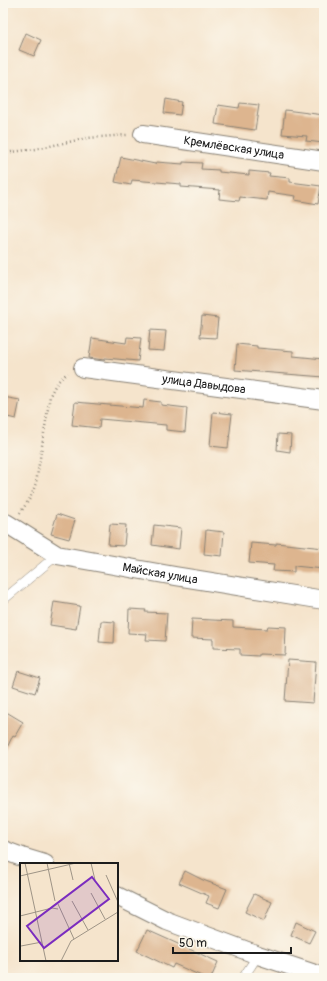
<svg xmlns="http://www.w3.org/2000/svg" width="327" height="981" font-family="Pangolin,sans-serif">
	<rect width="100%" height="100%" fill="#fbf7ec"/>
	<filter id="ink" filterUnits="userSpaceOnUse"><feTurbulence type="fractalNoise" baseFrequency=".025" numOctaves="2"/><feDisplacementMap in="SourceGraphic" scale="8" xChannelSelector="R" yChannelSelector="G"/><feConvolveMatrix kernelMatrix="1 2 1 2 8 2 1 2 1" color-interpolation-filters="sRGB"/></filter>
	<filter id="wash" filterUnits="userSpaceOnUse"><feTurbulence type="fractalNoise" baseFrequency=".012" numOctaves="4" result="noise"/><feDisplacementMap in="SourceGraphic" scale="16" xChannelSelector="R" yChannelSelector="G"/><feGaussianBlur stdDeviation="0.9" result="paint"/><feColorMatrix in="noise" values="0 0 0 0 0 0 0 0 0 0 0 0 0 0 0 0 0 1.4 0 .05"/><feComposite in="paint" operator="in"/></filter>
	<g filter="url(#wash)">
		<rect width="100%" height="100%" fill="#f5e4cc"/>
		<g id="blocks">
			<g fill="#ddb58f">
				<polygon points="26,33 41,40 34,56 19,50"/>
				<polygon points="166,99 182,102 180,115 164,113"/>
				<polygon points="240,103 259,105 255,130 215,124 218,105 239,108"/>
				<polygon points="285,110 324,115 324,143 306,141 307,136 282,134"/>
				<polygon points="121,157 155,164 156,162 183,164 183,162 202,163 201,169 219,170 219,172 249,175 249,171 270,173 269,176 290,178 290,182 321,186 318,204 295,200 296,196 268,192 267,200 240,197 239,201 219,199 220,190 181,187 181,184 132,180 131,185 115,182"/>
				<polygon points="202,316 218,318 216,338 200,337"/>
				<polygon points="150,330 166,331 164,351 148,350"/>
				<polygon points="127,337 141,338 138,361 105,358 104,360 89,358 92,338 126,343"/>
				<polygon points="237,344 257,346 257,348 293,351 293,356 324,359 324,377 235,370"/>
				<polygon points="3,397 20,400 16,419 3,416"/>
				<polygon points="144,400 161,402 161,405 187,408 185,432 166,430 166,425 100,419 99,428 72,425 75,402 143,408"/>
				<polygon points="213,412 232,414 228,448 210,446"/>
				<polygon points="278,434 291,435 290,452 277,450"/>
				<polygon points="57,514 75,520 69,539 51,534"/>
				<polygon points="110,524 126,525 124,546 108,545"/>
				<polygon points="154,525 181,528 179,549 152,545"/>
				<polygon points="206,530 224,532 222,556 204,554"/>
				<polygon points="251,543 276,545 276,543 324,548 324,569 294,566 294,572 273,571 274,565 249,563"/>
				<polygon points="54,602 80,606 76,629 50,625"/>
				<polygon points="129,609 146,610 145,612 167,613 165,641 146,640 147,634 128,633"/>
				<polygon points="192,619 233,621 233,627 267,629 268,626 286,627 285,655 259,654 259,656 240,655 240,649 213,648 213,639 191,638"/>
				<polygon points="101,621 115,622 114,643 99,642"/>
				<polygon points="288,660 316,662 313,703 285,701"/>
				<polygon points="18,671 40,678 35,693 13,686"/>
				<polygon points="3,710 23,722 15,736 13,735 3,756"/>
				<polygon points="185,871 203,880 227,889 219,908 206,903 209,896 179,883"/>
				<polygon points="254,894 272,902 264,921 245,912"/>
				<polygon points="296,922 315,931 309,943 291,935"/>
				<polygon points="147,930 218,962 211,978 206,978 174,964 172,968 137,951"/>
			</g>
		</g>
	</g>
	<g filter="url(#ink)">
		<use href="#blocks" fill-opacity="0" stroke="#888074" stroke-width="1"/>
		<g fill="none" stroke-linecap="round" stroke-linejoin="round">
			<g stroke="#888074" stroke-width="10">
				<g id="lane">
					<polyline points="3,600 57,555"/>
					<polyline points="243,978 258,955"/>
				</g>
			</g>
			<g stroke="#888074" stroke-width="20">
				<g id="street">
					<path id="s1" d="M143 134 324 161"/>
					<path id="s2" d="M83 368 324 400"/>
					<path id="s3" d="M6 523 57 555 175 576 324 600"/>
					<polyline points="3,850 22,857 45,864"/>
					<polyline points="117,896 167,921 258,955 324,977"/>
				</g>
			</g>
			<g stroke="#888074" stroke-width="2.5" stroke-dasharray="1 3" stroke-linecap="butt">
				<polyline points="3,153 36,149 87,138 127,135"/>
				<path d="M20 513 31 497 36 483 50 396C54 386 59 379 68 373"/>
			</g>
			<use href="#lane" stroke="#fff" stroke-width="9"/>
			<use href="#street" stroke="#fff" stroke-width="18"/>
		</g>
	</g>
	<g text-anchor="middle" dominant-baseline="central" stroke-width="3" stroke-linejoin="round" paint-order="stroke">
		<g font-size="12" fill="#1c1c1c" stroke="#fbf7ec">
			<text stroke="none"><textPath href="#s1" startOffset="92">Кремлёвская улица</textPath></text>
			<text stroke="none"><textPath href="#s2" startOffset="122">улица Давыдова</textPath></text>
			<text stroke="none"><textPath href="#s3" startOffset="165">Майская улица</textPath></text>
		</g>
	</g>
	<g transform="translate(20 863)">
		<rect width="98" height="98" fill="#f5e4cc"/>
		<path fill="none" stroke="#9e9486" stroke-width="1" d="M5 0 26 98M27 0 35 38M49 0 53 17M71 0 75 17M86 12 98 39M0 13 56 0M71 30 85 56M52 38 68 67M38 41 54 76M0 53 32 45 38 46M0 80V98M1 83 22 79M41 98 51 78 98 49"/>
		<path fill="#7b2cbf" fill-opacity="0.15" stroke="#7b2cbf" stroke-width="2" d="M72 14 89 36 24 85 7 63Z"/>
		<rect width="98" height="98" fill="none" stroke="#1c1c1c" stroke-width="2"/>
	</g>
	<rect width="327" height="981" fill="none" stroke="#fbf7ec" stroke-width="16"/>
	<path d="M173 947v6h118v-6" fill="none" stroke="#1c1c1c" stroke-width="2"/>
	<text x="179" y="947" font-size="12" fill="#1c1c1c" stroke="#fbf7ec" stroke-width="3" paint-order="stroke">50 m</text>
</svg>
